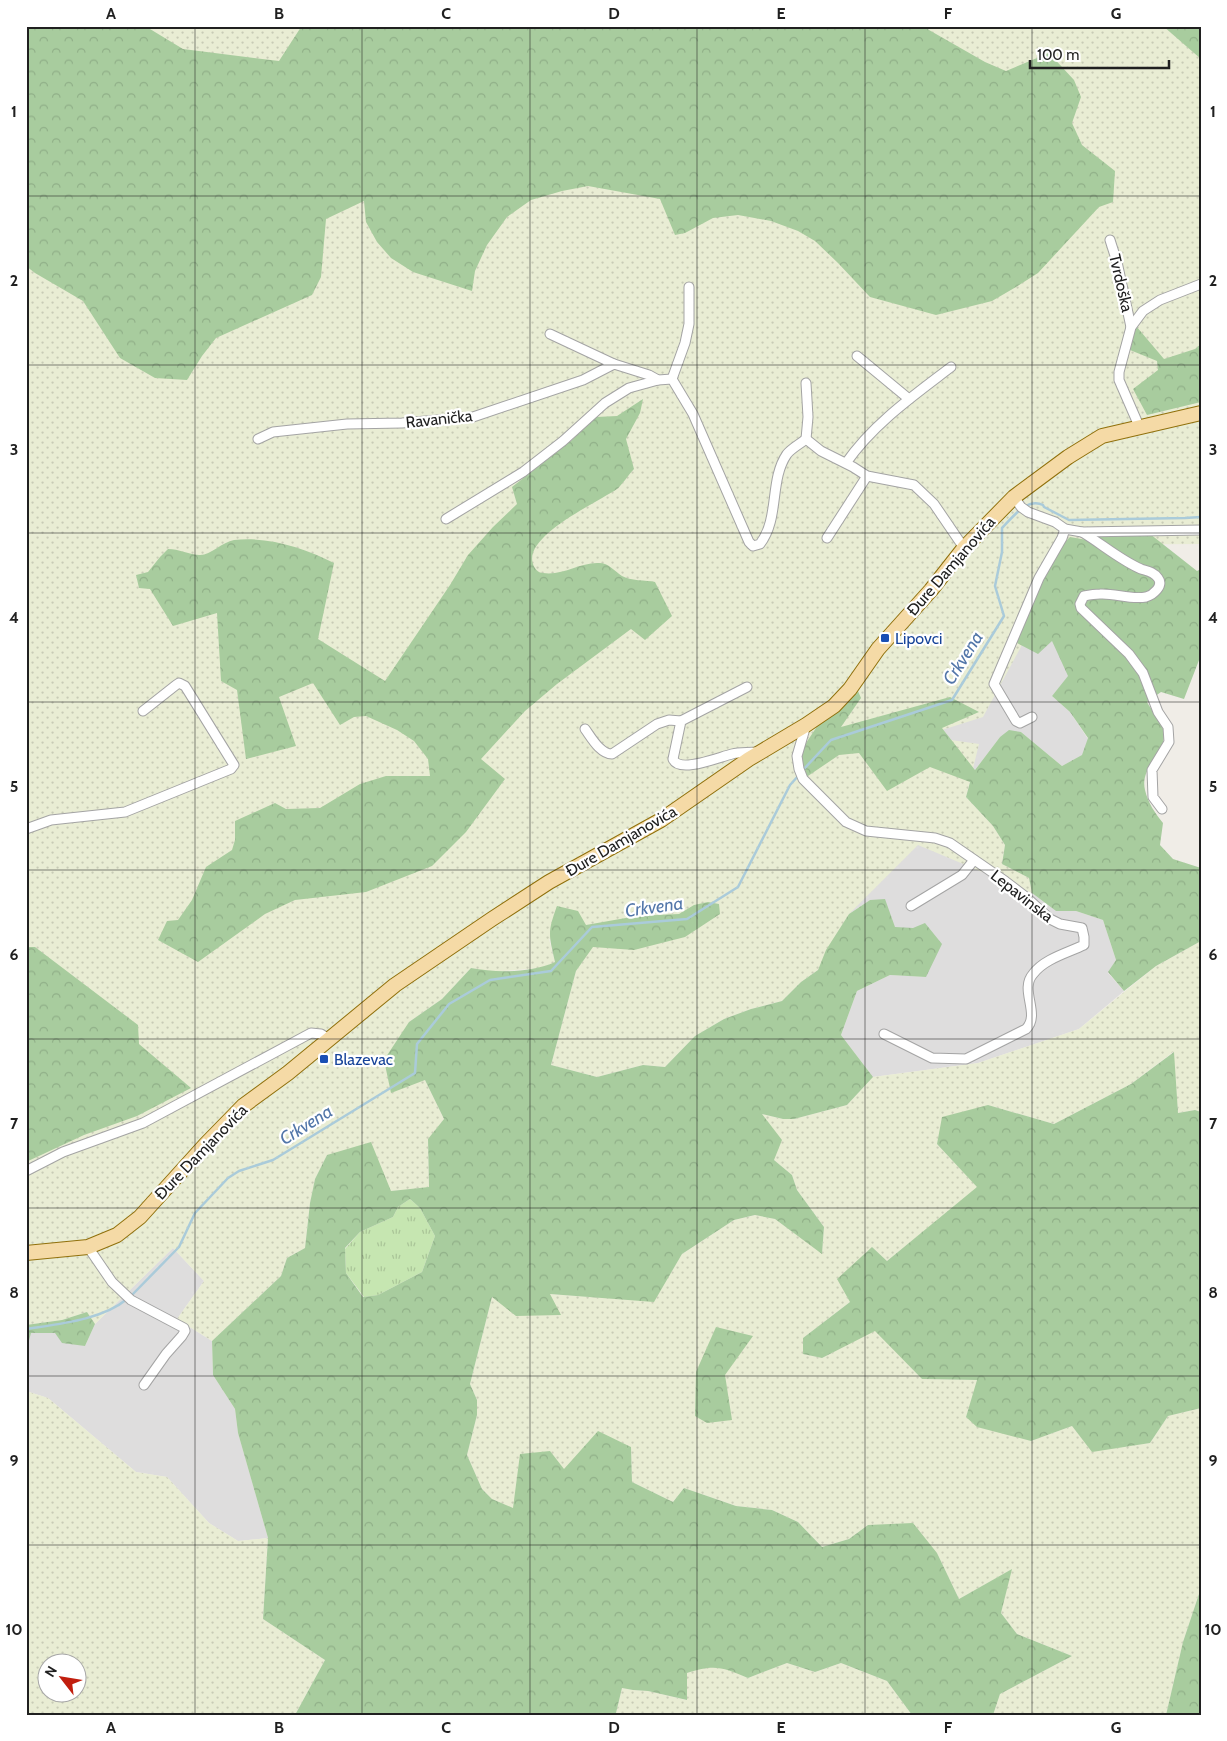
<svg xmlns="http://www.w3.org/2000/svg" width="1227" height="1741" font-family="Cabin,sans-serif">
	<defs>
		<pattern id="farmland-dots" width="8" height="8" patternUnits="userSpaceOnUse" patternTransform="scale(1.25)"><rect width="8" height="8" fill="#e9edd4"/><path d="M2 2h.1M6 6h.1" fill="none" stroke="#c8cbb6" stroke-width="1.8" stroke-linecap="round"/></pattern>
		<pattern id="grass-tufts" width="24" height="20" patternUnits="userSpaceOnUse" patternTransform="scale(1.25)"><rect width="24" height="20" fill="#c6e6b1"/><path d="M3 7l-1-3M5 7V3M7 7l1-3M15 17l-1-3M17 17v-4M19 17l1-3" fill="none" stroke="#aac598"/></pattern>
		<pattern id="forest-crowns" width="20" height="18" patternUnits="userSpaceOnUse" patternTransform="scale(1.25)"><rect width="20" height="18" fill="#a8cc9e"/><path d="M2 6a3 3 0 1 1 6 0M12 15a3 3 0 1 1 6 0" fill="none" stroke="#90af88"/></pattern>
	</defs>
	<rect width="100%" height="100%" fill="#f0ede7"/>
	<g fill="#dedddd">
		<polygon points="1000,633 1052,640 1069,676 1052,696 1070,712 1088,739 1083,755 1062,766 1021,732 1000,737 975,770 942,728"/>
		<polygon points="790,808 935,838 1008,885 1032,893 1056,911 1076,911 1103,920 1116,960 1108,973 1124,991 1079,1029 978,1063 873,1077 841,1035 857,991 890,975 926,977 913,928 895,928 870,900 849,914"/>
		<polygon points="173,1248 204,1281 177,1319 212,1341 213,1375 235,1409 238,1433 268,1538 238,1541 209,1523 167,1477 136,1472 48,1398 26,1391 26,1352 30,1333 56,1333 85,1346 95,1324"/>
	</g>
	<g fill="url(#farmland-dots)" fill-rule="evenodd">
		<polygon points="26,26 1201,26 1201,544 1076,545 983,717 923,736 979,744 966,797 993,826 1005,845 1002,864 1029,878 1032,893 918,845 849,914 827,950 818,970 801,982 782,1001 751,1009 724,1019 695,1036 665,1067 643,1065 597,1077 551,1065 576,971 592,947 549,939 555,962 542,968 489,972 471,968 442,999 409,1022 425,1080 444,1119 428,1140 429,1188 391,1191 327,1155 315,1179 310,1203 305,1248 287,1258 281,1276 212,1341 177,1319 204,1281 173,1248 95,1324 87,1312 62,1320 26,1325"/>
		<polygon points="1201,941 1201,1112 1195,1110 1178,1113 1173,1052 1131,1084 1054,1124 988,1105 937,1144 978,1187 887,1261 872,1247 850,1302 803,1338 803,1354 822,1358 875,1330 922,1379 978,1380 966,1417 1031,1441 1072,1426 1092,1451 1150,1443 1168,1416 1201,1408 1201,1588 1183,1642 1166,1715 993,1715 1000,1694 1072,1656 1017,1634 1001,1613 1011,1570 959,1599 937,1553 868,1525 849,1539 822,1547 798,1522 772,1510 736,1506 684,1488 673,1502 632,1482 631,1447 564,1470 513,1509 492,1499 482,1489 467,1455 477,1415 477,1400 470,1384 492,1297 560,1315 549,1294 654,1301 682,1254 734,1220 756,1215 775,1219 822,1253 824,1227 797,1190 792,1175 774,1160 762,1114 783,1119 794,1119 847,1105 873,1077 978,1063 1079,1029 1156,966"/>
		<path d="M26 1391 48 1398 136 1472 167 1477 209 1523 238 1541 268 1538 263 1619 325 1660 295 1715H26ZM48 1664H78V1694H48Z"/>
		<polygon points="787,1663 815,1672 841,1663 887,1681 912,1715 614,1715 616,1713 622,1688 633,1690 648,1691 686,1700 687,1673 703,1667 726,1668 748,1678"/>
	</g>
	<polygon fill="url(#grass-tufts)" points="410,1199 420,1208 435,1236 422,1272 378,1295 364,1297 346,1273 345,1249 360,1232 393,1217 398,1207"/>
	<g fill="url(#forest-crowns)" fill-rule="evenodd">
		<polygon points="26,26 145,26 183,49 279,61 301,27 925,26 929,30 985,62 1006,71 1049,53 1074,80 1081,97 1072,123 1082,145 1115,171 1113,202 1099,207 1038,273 1016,287 992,301 936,315 870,297 838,263 815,241 798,231 771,221 738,215 713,218 685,233 675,235 660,199 588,186 562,191 531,200 507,217 487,245 475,271 472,291 413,272 391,258 377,242 366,222 364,201 326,219 321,277 312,295 216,338 202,356 187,380 155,378 120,358 83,301 35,273 26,266"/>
		<polygon points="1163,26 1201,26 1201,59"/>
		<polygon points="1136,326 1164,359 1195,349 1201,344 1201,402 1147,415 1133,389 1158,370 1157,361 1130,350"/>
		<path d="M643 399 640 413 626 439 634 469C628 475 623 484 617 489 598 502 523 536 533 564 534 568 538 573 543 573 563 576 580 562 599 563 609 563 614 571 622 576 630 581 646 580 655 582L672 616 645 640 631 629 557 684 525 711 481 759 505 779 466 832 432 866 366 892 295 900 265 914 198 962 158 940 167 921 178 920 192 900 206 867 232 850 235 840V821L275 803 286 809 320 808 360 784 386 776H430L428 759 414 741 397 730 366 716 354 717 340 725 313 683 279 697 296 746 246 759 237 690 221 681 217 613 173 626 150 589 139 588 136 575 148 572 160 557 168 549C179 549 188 554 199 555 210 556 222 542 234 540 267 536 305 548 334 563L318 639 385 681 450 585 468 555 493 527 517 504 512 487 572 440 596 417 617 416Z"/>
		<path d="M1094 533 1150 534 1197 571 1201 569V655L1184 699 1161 692 1147 702C1152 711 1160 720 1163 729 1170 751 1139 765 1145 790 1148 803 1155 813 1163 823L1160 845 1173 859 1201 868V941L1156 966 1124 991 1108 972 1116 960 1103 920 1076 911H1056L1032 893 1029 878 1002 864 1005 845 993 826 966 797 970 782 930 767 887 791 859 753 839 755 805 778 800 752 818 725 858 691 861 698 841 727 950 697 979 712 942 728 975 770 1000 737 1009 730 1021 732 1062 766 1082 755 1088 738 1070 712 1052 696 1068 676 1052 641 1038 654 1017 643C1030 610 1044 561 1070 537L1087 540Z"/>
		<path d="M885 899 895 927 913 928 925 923 942 944 926 977 890 975 857 991 841 1035 873 1077 847 1105 794 1119H783L762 1114 782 1140 774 1160 792 1175 797 1190 824 1227 822 1254 775 1219 755 1215 734 1220 682 1254 654 1302 550 1294 561 1315 516 1316 492 1297 470 1384 477 1400V1415L467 1455 482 1489 492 1499 513 1508 520 1454 550 1451 564 1469 598 1431 631 1447 632 1482 673 1502 684 1488 736 1506 772 1510 798 1522 822 1547 849 1539 868 1525 913 1523 937 1553 959 1599 1012 1569 1001 1613 1017 1634 1072 1656 1000 1694 993 1715H912L887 1681 841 1663 815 1672 787 1663 748 1678C723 1667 714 1664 687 1673V1700L648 1691 633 1690 622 1688 616 1713 614 1715H295L325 1660 263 1619 268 1538 238 1433 235 1409 213 1375 212 1341 281 1276 287 1258 305 1248 310 1203 315 1179 327 1155 371 1142 391 1191 429 1187 428 1139 444 1119 425 1080 391 1093 384 1060 409 1022 442 999 471 968C496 973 531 973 555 962 549 935 547 933 557 906L578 911 586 925 637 916 679 914 694 905 708 902 719 904 720 914 685 937 634 950 593 947 576 971 551 1065 597 1077 643 1065 665 1067 695 1036 724 1019 751 1009 782 1001 801 982 818 970 826 950 849 914 870 900ZM410 1199 420 1208 435 1236 422 1272 378 1295 363 1297 346 1273 345 1248 360 1232 393 1217 398 1207Z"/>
		<polygon points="26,947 35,947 138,1025 139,1044 191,1088 137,1116 84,1135 26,1162"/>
		<polygon points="1174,1052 1178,1113 1195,1110 1201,1112 1201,1408 1168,1416 1150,1443 1092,1452 1072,1426 1031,1441 977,1427 966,1417 977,1380 922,1379 875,1331 822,1358 803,1354 803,1338 850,1302 837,1279 872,1247 887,1261 977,1187 937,1144 942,1117 988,1105 1054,1124 1131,1084"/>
		<polygon points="87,1312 95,1324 85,1346 62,1343 55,1333 31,1333 26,1352 26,1325 62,1320"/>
		<polygon points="716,1327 753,1336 725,1375 732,1420 707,1423 695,1416 696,1372"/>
		<polygon points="1201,1588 1201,1715 1166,1715 1183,1642"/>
	</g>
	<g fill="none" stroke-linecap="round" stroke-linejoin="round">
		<g stroke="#aacbda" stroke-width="2.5">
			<path d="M802 771 831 740 952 700 1004 616 995 586 1002 552V528C1012 518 1027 497 1043 505L1044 507 1069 520 1185 518 1201 517"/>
			<polyline points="131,1296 179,1247 195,1213 228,1178 239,1171 273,1160 415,1073 417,1044 449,1004 490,980 551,971 592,927 687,919 738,887 790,785 799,775"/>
			<path d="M26 1329C58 1324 102 1320 127 1299"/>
		</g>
		<g stroke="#a4a4a4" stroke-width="11">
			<g id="minor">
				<polyline points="1110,240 1117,262 1131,327"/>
				<polyline points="550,334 614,364"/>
				<polyline points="857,356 909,399"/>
				<polyline points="672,379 685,343 689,324 689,287"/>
				<polyline points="1139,426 1119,380 1119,372 1131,327 1143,311 1160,300 1201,284"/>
				<path d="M258 439 273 432 347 424 402 423 473 417 583 380 614 364 649 375 658 380 672 379 693 414 749 542 753 546 760 544C780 518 769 480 787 454 792 448 800 444 806 439L821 451 853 467 867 476 914 485 934 504 964 548"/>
				<polyline points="806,439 808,417 806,383"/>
				<path d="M846 463C873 424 913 396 951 367"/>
				<polyline points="1014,497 1021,507 1028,512 1055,522 1065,529 1082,532 1201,530"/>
				<polyline points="446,519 523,472 563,441 605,403 629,388 658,380"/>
				<path d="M1082 532C1102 544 1120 560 1141 569 1147 571 1154 572 1158 578 1164 586 1153 595 1146 597 1130 600 1115 593 1100 594 1095 594 1089 595 1084 596L1080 604 1081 608 1129 654 1143 673 1158 712 1168 727 1169 742 1152 770 1153 797 1162 809"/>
				<polyline points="827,538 867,476"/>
				<path d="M747 687 681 721 673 759C679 774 719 757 732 754 740 752 749 753 756 752"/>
				<polyline points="1032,717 1020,723 1016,721 994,684 1039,578 1062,538 1065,529"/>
				<path d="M806 725 797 756 799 769 803 779 846 822 866 831 935 838 950 843 1005 881 1026 897 1050 919 1060 924 1082 928 1084 937V945C1067 953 1044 959 1033 974 1019 990 1041 1014 1026 1029L966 1059 932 1058 884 1034"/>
				<path d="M585 729C591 737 600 754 612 754L657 724 669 720 681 721"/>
				<polyline points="26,829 51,820 125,812 231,769 234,765 185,686 179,683 176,685 143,711"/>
				<polyline points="911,906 962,875 974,860"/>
				<polyline points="26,1171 63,1152 143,1123 311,1033 321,1034 329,1039"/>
				<polyline points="88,1247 112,1282 131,1300 184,1328 185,1331 182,1336 166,1354 144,1385"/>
			</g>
		</g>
		<g stroke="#90700b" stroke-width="16">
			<polyline id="primary" points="26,1253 88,1247 117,1235 140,1217 205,1145 243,1106 288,1073 395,985 492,919 549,882 661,820 749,759 806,725 834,706 850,689 878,649 931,590 964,548 1014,497 1068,457 1102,436 1201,413"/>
		</g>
		<use href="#minor" stroke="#fff" stroke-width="9"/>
		<use href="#primary" stroke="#f5daa6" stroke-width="14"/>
	</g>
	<path fill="none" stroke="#202020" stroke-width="1" stroke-opacity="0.55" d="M195 26V1715M362 26V1715M530 26V1715M697 26V1715M865 26V1715M1032 26V1715M26 196H1201M26 365H1201M26 533H1201M26 702H1201M26 870H1201M26 1039H1201M26 1208H1201M26 1376H1201M26 1545H1201"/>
	<g fill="#1a4fb4" stroke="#fff" stroke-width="2">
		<rect x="880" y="633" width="10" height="10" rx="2.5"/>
		<rect x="319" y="1054" width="10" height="10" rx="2.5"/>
	</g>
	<g text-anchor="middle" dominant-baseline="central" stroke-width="4.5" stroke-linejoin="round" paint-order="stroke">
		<g font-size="16" fill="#202020" stroke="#fff">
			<text transform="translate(1121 283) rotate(77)">Tvrdoška</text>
			<text transform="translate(439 419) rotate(-6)">Ravanička</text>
			<text transform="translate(951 566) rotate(-49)">Đure Damjanovića</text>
			<text transform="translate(621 841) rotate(-30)">Đure Damjanovića</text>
			<text transform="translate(1022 896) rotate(38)">Lepavinska</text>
			<text transform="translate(201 1152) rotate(-46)">Đure Damjanovića</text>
		</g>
		<g font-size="16" fill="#164399" stroke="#fff" text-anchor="start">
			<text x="895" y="638">Lipovci</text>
			<text x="334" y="1059">Blazevac</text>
		</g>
		<g font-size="18" font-style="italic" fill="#5276a9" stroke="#fff">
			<text transform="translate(963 658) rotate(-58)">Crkvena</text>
			<text transform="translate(654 907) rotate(-8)">Crkvena</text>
			<text transform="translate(306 1125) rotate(-32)">Crkvena</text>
		</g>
	</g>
	<rect width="1227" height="1741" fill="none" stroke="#ffffff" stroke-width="55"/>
	<g transform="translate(62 1678) rotate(301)"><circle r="24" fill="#ffffff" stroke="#a6a6a6"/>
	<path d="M0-4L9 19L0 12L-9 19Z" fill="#c11e0e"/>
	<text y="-8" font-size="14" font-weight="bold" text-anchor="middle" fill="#202020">N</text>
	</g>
	<path d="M1030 60v8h139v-8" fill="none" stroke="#202020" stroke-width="2.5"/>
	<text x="1037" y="60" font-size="15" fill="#202020" stroke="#ffffff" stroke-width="4" paint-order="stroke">100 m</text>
	<rect x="28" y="28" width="1172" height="1686" fill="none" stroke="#202020" stroke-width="2"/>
	<g font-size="16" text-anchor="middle" font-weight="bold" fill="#202020">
		<text x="111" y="19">A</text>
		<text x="279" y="19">B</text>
		<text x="446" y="19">C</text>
		<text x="614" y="19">D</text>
		<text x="781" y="19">E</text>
		<text x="948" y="19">F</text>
		<text x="1116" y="19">G</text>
		<text x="14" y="117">1</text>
		<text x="1213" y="117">1</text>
		<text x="14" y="286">2</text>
		<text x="1213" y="286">2</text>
		<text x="14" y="455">3</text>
		<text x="1213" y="455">3</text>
		<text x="14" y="623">4</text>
		<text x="1213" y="623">4</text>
		<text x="14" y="792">5</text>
		<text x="1213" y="792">5</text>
		<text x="14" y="960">6</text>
		<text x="1213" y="960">6</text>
		<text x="14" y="1129">7</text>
		<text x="1213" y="1129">7</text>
		<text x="14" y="1298">8</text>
		<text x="1213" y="1298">8</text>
		<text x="14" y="1466">9</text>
		<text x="1213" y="1466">9</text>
		<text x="14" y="1635">10</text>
		<text x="1213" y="1635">10</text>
		<text x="111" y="1733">A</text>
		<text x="279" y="1733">B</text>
		<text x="446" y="1733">C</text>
		<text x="614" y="1733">D</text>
		<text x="781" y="1733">E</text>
		<text x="948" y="1733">F</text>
		<text x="1116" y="1733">G</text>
	</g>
</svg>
